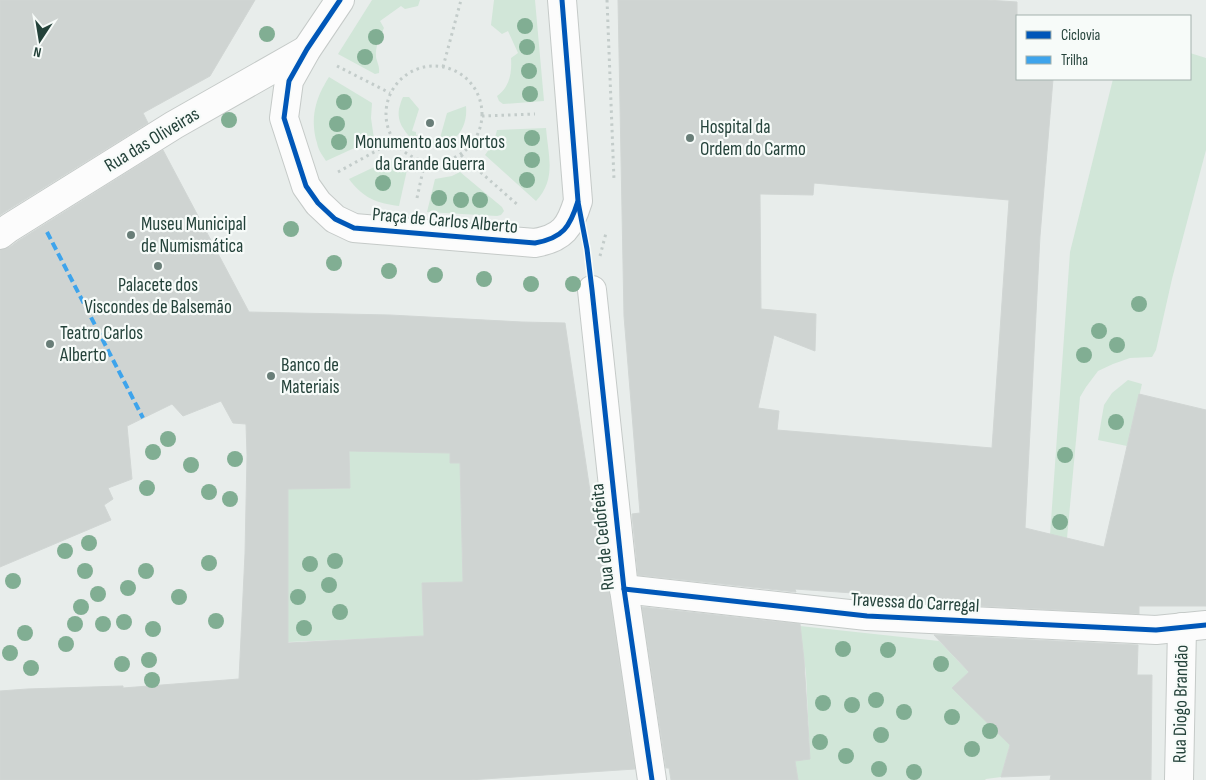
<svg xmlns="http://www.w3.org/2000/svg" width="1206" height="780" font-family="'Sofia Sans Condensed',sans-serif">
	<rect width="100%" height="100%" fill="#e8edeb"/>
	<g fill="#d1e6d8">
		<path d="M372 0H420L418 6 405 9 401 6 380 21 384 28C380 36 375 47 376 57 377 62 380 67 379 73L375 74 338 54Z"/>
		<path d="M494 0H535L544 101 503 104 499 101 497 96C510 87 512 72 511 58L518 53 508 31 502 34 491 25Z"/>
		<polygon points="1190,53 1206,58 1206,150 1172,279 1156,350 1152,357 1130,358 1113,364 1098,371 1086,387 1080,397 1067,538 1045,606 1070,252 1113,79 1190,79"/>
		<path d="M329 77 372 103 371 118 374 139 326 161C323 156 318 150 317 143 310 118 315 99 329 77Z"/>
		<path d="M403 97H409L419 109 412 131 416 132V135L435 140 436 137 440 138 447 113 466 106C470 146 423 163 403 128 399 122 398 115 399 109 400 105 401 101 403 97Z"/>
		<path d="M546 128C548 155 557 179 536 201L485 155 494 142 497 130Z"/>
		<path d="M389 160 407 170 399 206C376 203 363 198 349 179Z"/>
		<polygon points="460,172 502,207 504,211 501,215 497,216 427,212 435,179 452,176"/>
		<polygon points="1128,380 1142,384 1127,446 1098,440 1104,405 1112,393"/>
		<polygon points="349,443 450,453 450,463 460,463 463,582 422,583 424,636 383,638 288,642 288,463 318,489 350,488"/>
		<polygon points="800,626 939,641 1016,722 1001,777 986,779 985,780 798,780 795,761 810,758 806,674"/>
	</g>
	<g fill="#cfd4d2" stroke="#d1d6d4" fill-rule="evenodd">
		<polygon points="0,0 255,0 210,76 143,113 148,123 0,215"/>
		<path d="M618 0H987L1017 2V79H1053L1040 236 1025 528 1104 547 1139 394 1206 410V606H1139V614L903 602 897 596 795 589 796 592 638 575 632 514 640 513 624 316ZM814 183 1009 200 992 448 777 430 779 411 758 408 774 335 815 351 816 314 761 309 760 194 813 195Z"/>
		<path d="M163 150 249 312 390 315 522 322 565 323 594 518H601L609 591 635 769 469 780H0V691L27 689 123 686V688L239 679 245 554 247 455 246 424 233 423 221 401 183 416 172 404 127 426 132 479 108 488 113 499 104 505 111 520 0 567V250L10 247 18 241ZM349 451 450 453V463H460L463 582 422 583 424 636 288 643V489L350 488Z"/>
		<polygon points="642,607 800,624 804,660 810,759 795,761 798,780 671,780 669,768 666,768"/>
		<polygon points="934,635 1138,645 1137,675 1152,675 1151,780 1050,780 1051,775 1001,777 1010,745 952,688 969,672"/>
	</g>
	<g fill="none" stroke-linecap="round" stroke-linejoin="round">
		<g stroke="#c5cac8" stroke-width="30">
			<g id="minor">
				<path d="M340 0 307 49 289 81 284 118 306 186 318 203 335 219 354 228 535 243C563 238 570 227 578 201L562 0"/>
				<polyline points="0,235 9,228 174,125 306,50"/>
				<polyline points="592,290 624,589 652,780"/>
				<polyline points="624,589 867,616 1156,630 1206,625"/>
				<polyline points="1179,780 1182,627"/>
			</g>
		</g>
		<g stroke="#c3ccca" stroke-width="3" stroke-dasharray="2.5 4" stroke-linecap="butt">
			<polyline points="607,0 614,180"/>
			<circle cx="434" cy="114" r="48"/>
			<polyline points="337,66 390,93"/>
			<polyline points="443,67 461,0"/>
			<polyline points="482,116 535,114"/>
			<polyline points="461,155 519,206"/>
			<polyline points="338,172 394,141"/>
			<polyline points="417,198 425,161"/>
			<polyline points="600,256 606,233"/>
		</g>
		<use href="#minor" stroke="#fcfcfc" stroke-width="28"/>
		<polyline stroke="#3ea4ec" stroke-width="4" stroke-dasharray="8 4" stroke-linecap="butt" points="47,232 143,418"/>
		<g stroke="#f7fbf9" stroke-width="8">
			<g id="cycleway">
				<path d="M340 0 307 49 289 81 284 118 306 186 318 203 335 219 354 228 535 243C563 238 570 227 578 201L562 0"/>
				<polyline points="578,202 587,249 592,290 624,589 652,780"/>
				<polyline points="624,589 867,616 1156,630 1206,625"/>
			</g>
		</g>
		<use href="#cycleway" stroke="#0057b8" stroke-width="5"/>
	</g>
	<g fill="#81ae93">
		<circle cx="525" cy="26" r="8"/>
		<circle cx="267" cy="34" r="8"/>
		<circle cx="376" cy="37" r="8"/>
		<circle cx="527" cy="47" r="8"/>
		<circle cx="365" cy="57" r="8"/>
		<circle cx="529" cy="71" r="8"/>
		<circle cx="530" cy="94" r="8"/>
		<circle cx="344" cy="102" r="8"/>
		<circle cx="229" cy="120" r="8"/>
		<circle cx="337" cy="124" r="8"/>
		<circle cx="532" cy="138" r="8"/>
		<circle cx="339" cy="142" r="8"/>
		<circle cx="532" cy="160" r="8"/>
		<circle cx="527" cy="180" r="8"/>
		<circle cx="383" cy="183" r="8"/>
		<circle cx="439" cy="198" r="8"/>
		<circle cx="461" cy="200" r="8"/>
		<circle cx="480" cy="200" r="8"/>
		<circle cx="291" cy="229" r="8"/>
		<circle cx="334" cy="263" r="8"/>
		<circle cx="389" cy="271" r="8"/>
		<circle cx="435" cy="275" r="8"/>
		<circle cx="484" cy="279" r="8"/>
		<circle cx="531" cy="284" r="8"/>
		<circle cx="573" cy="284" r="8"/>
		<circle cx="1139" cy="304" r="8"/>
		<circle cx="1099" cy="331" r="8"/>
		<circle cx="1117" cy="345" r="8"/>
		<circle cx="1084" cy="355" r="8"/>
		<circle cx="1116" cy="422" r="8"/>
		<circle cx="168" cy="439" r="8"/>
		<circle cx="153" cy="452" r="8"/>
		<circle cx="1065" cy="455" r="8"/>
		<circle cx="235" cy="459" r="8"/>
		<circle cx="191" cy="465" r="8"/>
		<circle cx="147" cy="488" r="8"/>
		<circle cx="209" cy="492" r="8"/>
		<circle cx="230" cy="499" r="8"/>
		<circle cx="1060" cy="522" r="8"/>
		<circle cx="89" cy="543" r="8"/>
		<circle cx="65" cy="551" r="8"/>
		<circle cx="335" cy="561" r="8"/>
		<circle cx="209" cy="563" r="8"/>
		<circle cx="310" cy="564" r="8"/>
		<circle cx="85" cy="571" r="8"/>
		<circle cx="146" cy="571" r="8"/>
		<circle cx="13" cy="581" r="8"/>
		<circle cx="329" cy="585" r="8"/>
		<circle cx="128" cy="588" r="8"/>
		<circle cx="98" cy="594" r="8"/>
		<circle cx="179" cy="597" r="8"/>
		<circle cx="298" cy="597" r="8"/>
		<circle cx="81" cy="607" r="8"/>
		<circle cx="340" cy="612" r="8"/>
		<circle cx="216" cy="621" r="8"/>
		<circle cx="124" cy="622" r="8"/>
		<circle cx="75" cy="624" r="8"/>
		<circle cx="103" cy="624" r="8"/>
		<circle cx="304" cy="628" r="8"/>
		<circle cx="153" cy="629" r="8"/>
		<circle cx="25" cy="633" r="8"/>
		<circle cx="66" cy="644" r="8"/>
		<circle cx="843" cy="649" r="8"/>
		<circle cx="888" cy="650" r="8"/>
		<circle cx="10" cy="653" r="8"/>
		<circle cx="149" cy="660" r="8"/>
		<circle cx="122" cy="664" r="8"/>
		<circle cx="941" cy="664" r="8"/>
		<circle cx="31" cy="668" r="8"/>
		<circle cx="152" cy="680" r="8"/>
		<circle cx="876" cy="700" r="8"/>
		<circle cx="823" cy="703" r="8"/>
		<circle cx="852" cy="705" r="8"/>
		<circle cx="904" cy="712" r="8"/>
		<circle cx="952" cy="717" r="8"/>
		<circle cx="990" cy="731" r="8"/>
		<circle cx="881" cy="735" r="8"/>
		<circle cx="820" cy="742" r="8"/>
		<circle cx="972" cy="749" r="8"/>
		<circle cx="846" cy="756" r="8"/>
		<circle cx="879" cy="769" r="8"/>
		<circle cx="914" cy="772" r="8"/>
	</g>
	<g fill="#697e78" stroke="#f7fbf9" stroke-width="2">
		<circle cx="430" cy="123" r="5"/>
		<circle cx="690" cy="138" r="5"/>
		<circle cx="131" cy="235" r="5"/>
		<circle cx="158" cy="266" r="5"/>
		<circle cx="50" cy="344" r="5"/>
		<circle cx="271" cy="376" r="5"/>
	</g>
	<g text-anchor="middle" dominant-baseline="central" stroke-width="4.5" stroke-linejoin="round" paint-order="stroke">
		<g font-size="19" fill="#24423a" stroke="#f7fbf9" text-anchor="start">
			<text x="700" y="127">Hospital da<tspan x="700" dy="22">Ordem do Carmo</tspan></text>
			<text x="430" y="142" text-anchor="middle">Monumento aos Mortos<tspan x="430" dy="22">da Grande Guerra</tspan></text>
			<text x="141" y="224">Museu Municipal<tspan x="141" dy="22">de Numismática</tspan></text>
			<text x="158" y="285" text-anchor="middle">Palacete dos<tspan x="158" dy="22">Viscondes de Balsemão</tspan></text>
			<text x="60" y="333">Teatro Carlos<tspan x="60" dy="22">Alberto</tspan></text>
			<text x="281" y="365">Banco de<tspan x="281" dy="22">Materiais</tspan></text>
		</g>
		<g font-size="19" fill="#24423a" stroke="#f7fbf9">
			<text transform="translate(152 140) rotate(-31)">Rua das Oliveiras</text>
			<text transform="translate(445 221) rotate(5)">Praça de Carlos Alberto</text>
			<text transform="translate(603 537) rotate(-96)">Rua de Cedofeita</text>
			<text transform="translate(915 603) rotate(3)">Travessa do Carregal</text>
			<text transform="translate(1181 704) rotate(-89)">Rua Diogo Brandão</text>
		</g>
	</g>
	<rect x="1016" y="15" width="175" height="65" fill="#f7fbf9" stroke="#a3b1ad"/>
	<rect x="1026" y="31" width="25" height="8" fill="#0057b8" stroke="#a3b1ad"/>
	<text x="1061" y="40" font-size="15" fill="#24423a">Ciclovia</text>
	<rect x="1026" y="56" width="25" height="8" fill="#3ea4ec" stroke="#a3b1ad"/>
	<text x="1061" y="65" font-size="15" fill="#24423a">Trilha</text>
	<g transform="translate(40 40) rotate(192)" stroke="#f7fbf9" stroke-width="4" paint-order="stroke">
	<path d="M0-4L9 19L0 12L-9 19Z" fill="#24423a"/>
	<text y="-8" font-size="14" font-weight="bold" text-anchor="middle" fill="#24423a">N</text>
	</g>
</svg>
